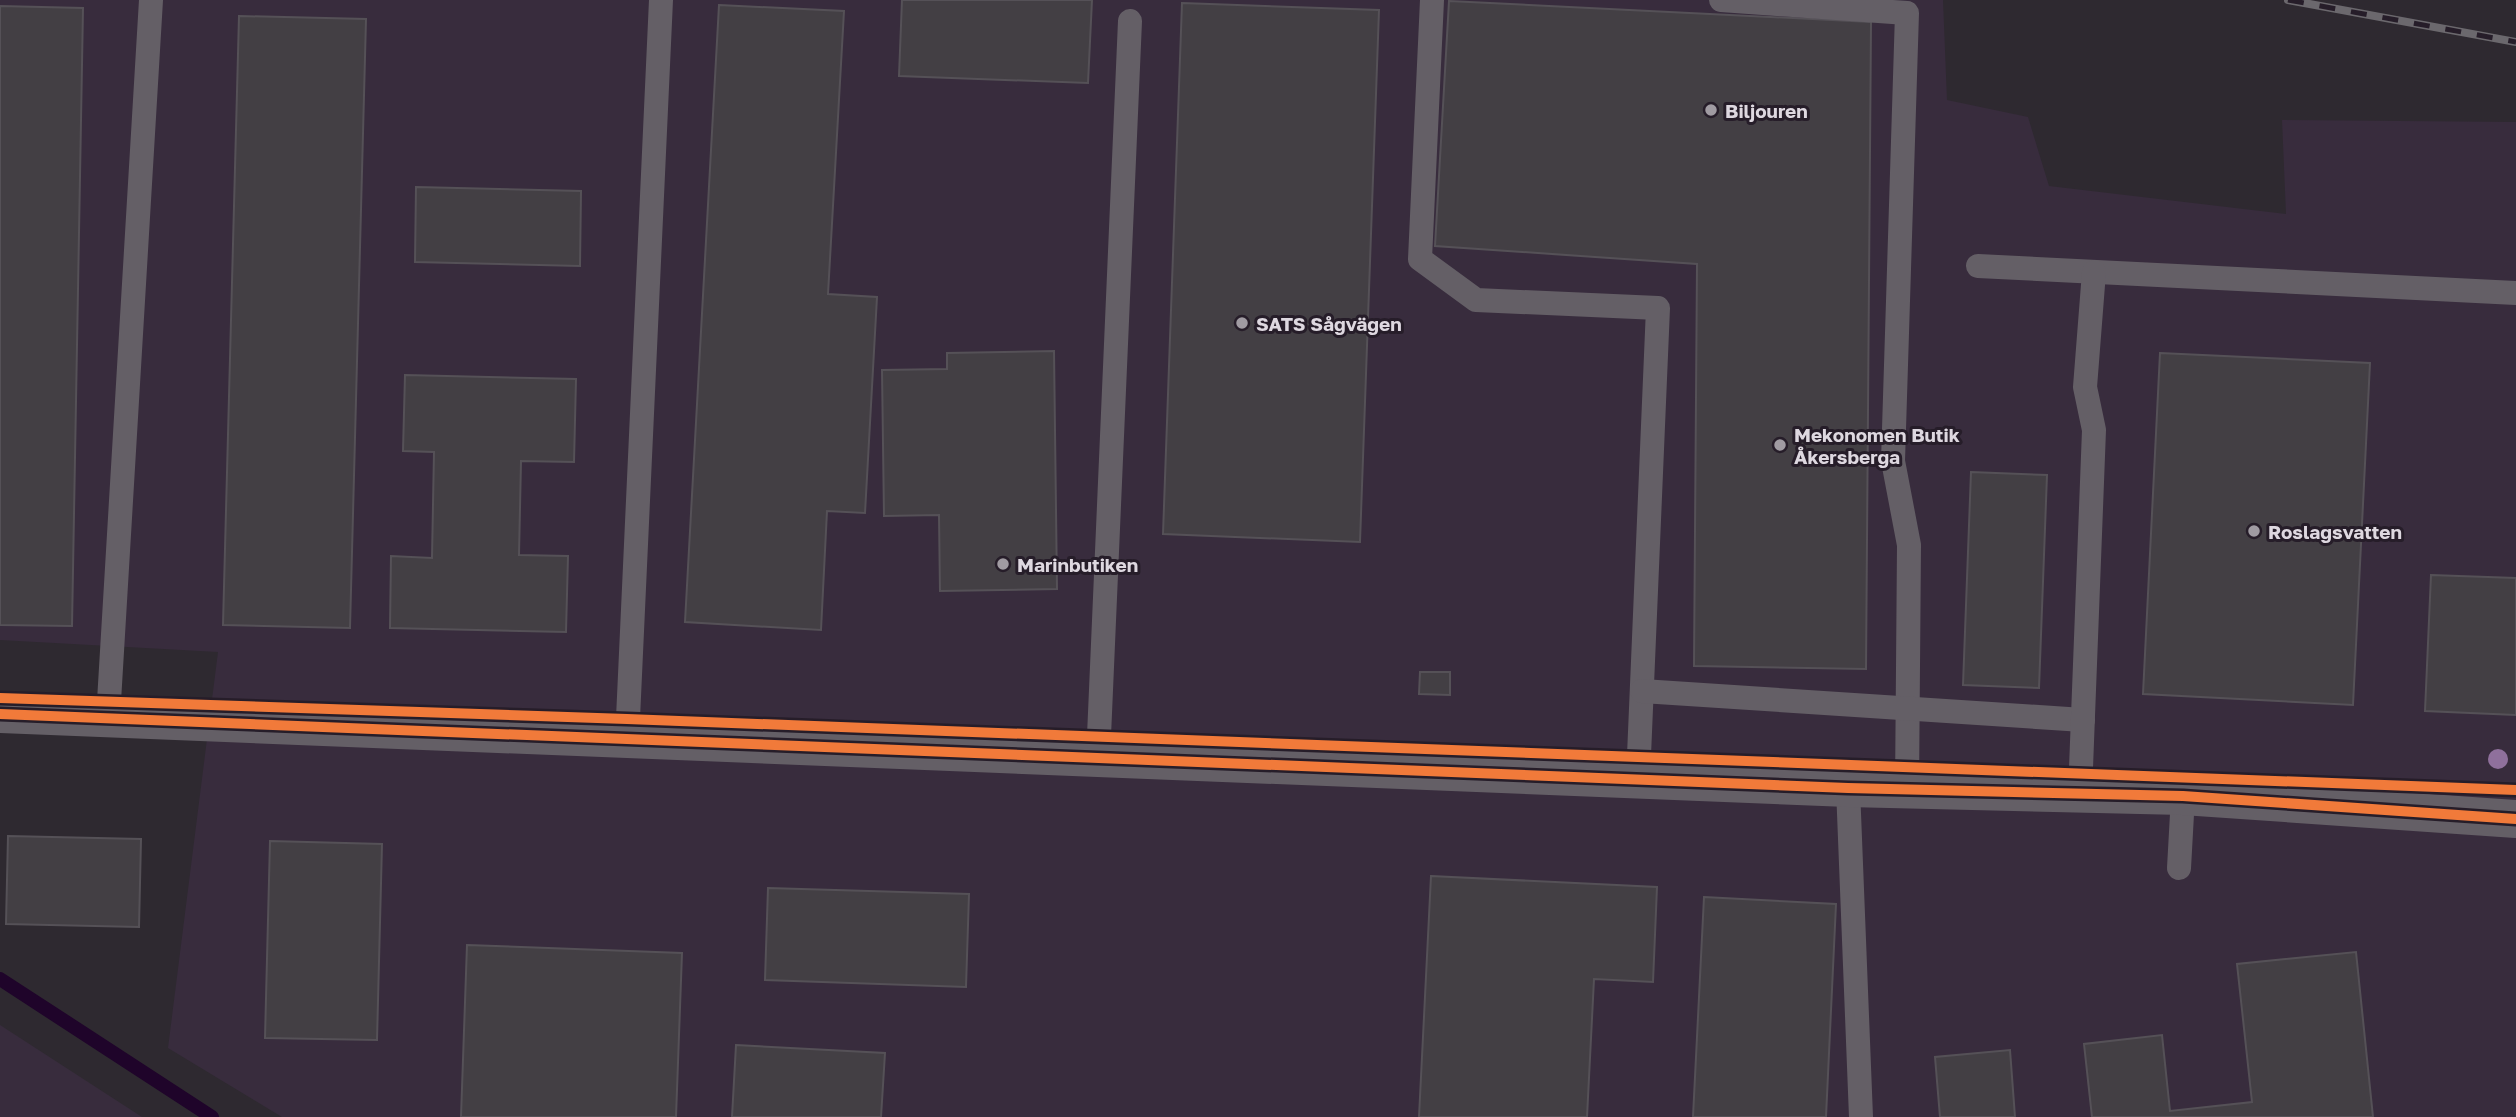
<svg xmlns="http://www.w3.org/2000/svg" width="2516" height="1117" font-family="'Golos Text',sans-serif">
	<rect width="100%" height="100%" fill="#2e2930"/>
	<g fill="#382c3d">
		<polygon points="0,0 1943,0 1947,100 2028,117 2049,186 2286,214 2282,120 2516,122 2516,1117 282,1117 168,1048 218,652 0,640"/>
		<polygon points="0,1025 142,1117 0,1117"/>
	</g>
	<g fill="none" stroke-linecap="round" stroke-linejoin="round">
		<polyline stroke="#1f042a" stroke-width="14" points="0,979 212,1117"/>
	</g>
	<g fill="#433f44" stroke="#555157" stroke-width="2">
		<polygon points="902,0 1092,0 1088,83 899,76"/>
		<polygon points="1449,1 1871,22 1866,669 1694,666 1697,264 1435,246"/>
		<polygon points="1182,3 1379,10 1360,542 1163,534"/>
		<polygon points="719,5 844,11 828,294 877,297 865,513 827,511 821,630 685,622"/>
		<polygon points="0,6 83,8 72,626 0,625"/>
		<polygon points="239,16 366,19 350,628 223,625"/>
		<polygon points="416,187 581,191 580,266 415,262"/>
		<polygon points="1054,351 1057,589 940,591 939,515 884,516 882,370 947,369 947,353"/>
		<polygon points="2160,353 2370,363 2353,705 2143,694"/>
		<polygon points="405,375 576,379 574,462 521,461 519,555 568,556 566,632 390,628 391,556 432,558 434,452 403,451"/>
		<polygon points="1971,472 2047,475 2039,688 1963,685"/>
		<polygon points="2431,575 2516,578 2516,715 2425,711"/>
		<polygon points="1420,672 1450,672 1450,695 1419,694"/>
		<polygon points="8,836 141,839 139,927 6,924"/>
		<polygon points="270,841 382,844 377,1040 265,1038"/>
		<polygon points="1431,876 1657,887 1653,982 1594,979 1587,1117 1419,1117"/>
		<polygon points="768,888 969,894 966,987 765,980"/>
		<polygon points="1704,897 1836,904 1826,1117 1693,1117"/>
		<polygon points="467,945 682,953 676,1117 461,1117"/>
		<polygon points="2356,952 2373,1117 2092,1117 2084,1044 2162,1035 2170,1111 2252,1102 2237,964"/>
		<polygon points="736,1045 885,1053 881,1117 732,1117"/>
		<polygon points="2010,1050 2015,1117 1940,1117 1935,1057"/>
	</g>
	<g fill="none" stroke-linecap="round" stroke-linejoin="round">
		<g stroke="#645f66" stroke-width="24">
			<polyline points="1432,0 1420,259 1476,300 1658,308 1638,779"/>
			<polyline points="1721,0 1907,13 1893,461 1909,545 1907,790"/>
			<polyline points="1978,266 2516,293"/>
			<polyline points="1642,691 2083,720"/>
			<polyline points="108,718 151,0"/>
			<polyline points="627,740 661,0"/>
			<polyline points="1098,759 1130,21"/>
			<polyline points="1848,788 1861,1117"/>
			<polyline points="2080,794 2094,430 2085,387 2094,272"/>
			<polyline points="2179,868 2183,796"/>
		</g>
		<polyline stroke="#645f66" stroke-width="38" points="0,714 1848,788 2183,796 2516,819"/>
		<g stroke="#6b686d" stroke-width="8">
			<polyline id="rail" points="2288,0 2516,42"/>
		</g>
		<use href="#rail" stroke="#261d29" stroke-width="5" stroke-dasharray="16" stroke-linecap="butt"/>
		<g stroke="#261d29" stroke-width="15">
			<g id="cycleway">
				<polyline points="0,698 627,719 2516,790"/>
				<polyline points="0,714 1848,788 2183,796 2516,819"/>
			</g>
		</g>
		<use href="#cycleway" stroke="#f17a3a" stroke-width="10"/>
	</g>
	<circle fill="#8f709c" cx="2498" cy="759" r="10"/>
	<g fill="#a09ba2" stroke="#261d29" stroke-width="2.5">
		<circle cx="1711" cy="110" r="7"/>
		<circle cx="1242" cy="323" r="7"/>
		<circle cx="1780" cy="445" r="7"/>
		<circle cx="2254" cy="531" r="7"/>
		<circle cx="1003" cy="564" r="7"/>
	</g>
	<g text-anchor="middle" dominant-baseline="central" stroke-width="6" stroke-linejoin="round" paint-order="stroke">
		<g font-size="19" font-weight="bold" fill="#ded8e0" stroke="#261d29" text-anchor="start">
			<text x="1725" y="110">Biljouren</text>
			<text x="1256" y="323">SATS Sågvägen</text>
			<text x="1794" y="434">Mekonomen Butik<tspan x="1794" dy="22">Åkersberga</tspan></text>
			<text x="2268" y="531">Roslagsvatten</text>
			<text x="1017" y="564">Marinbutiken</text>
		</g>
	</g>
</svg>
